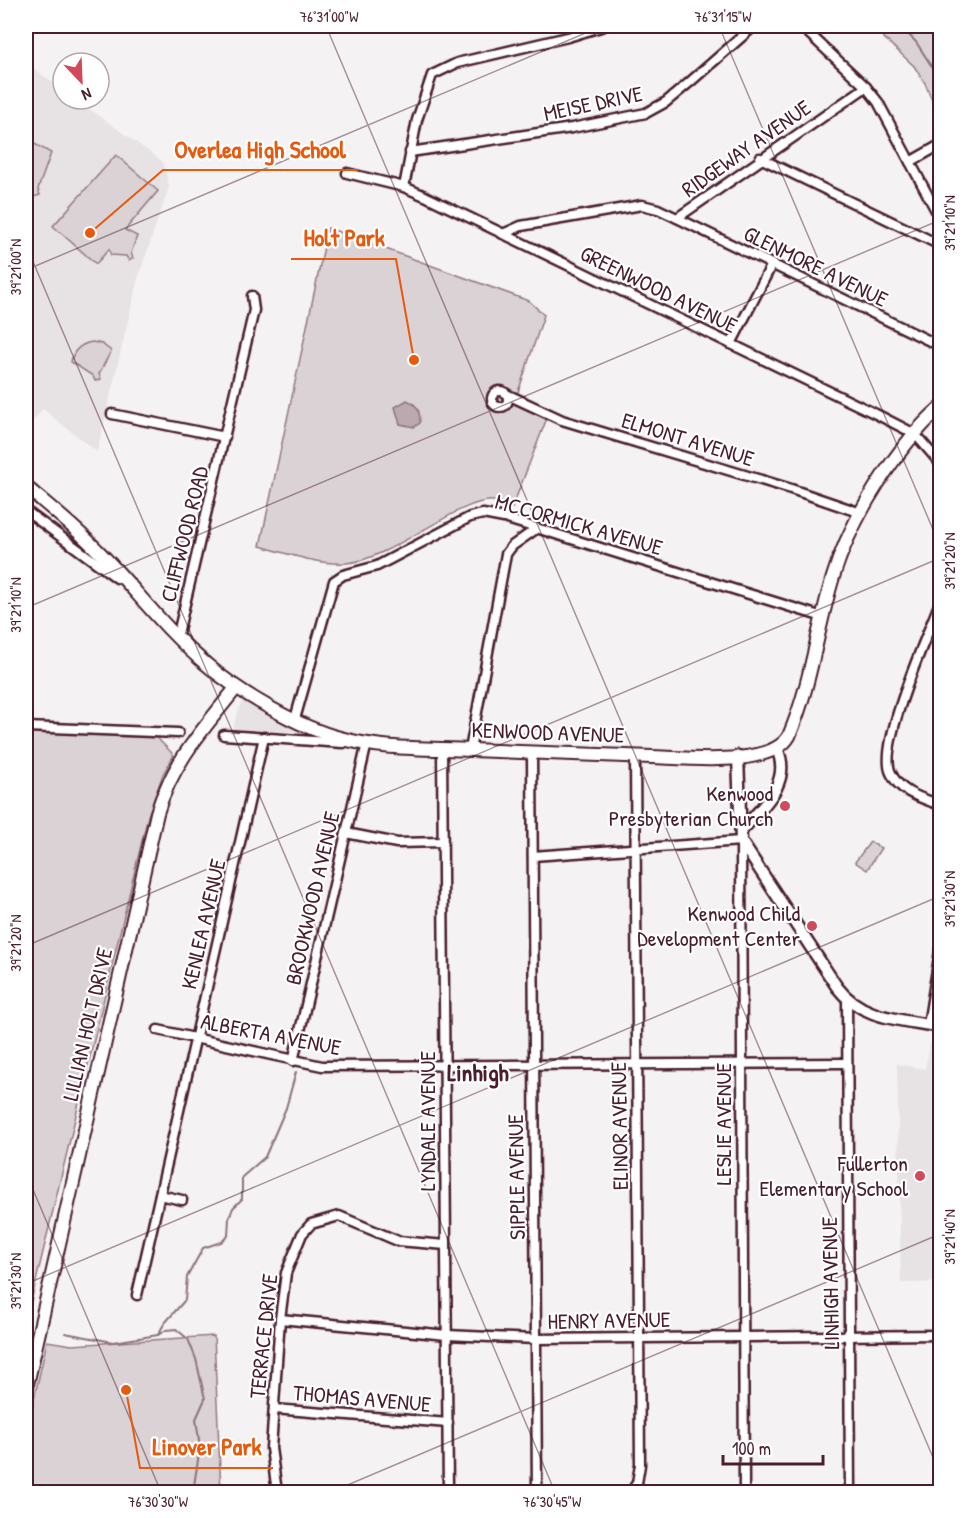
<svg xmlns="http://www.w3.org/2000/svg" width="966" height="1518" font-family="'Patrick Hand',sans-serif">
	<rect width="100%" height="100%" fill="#f4f2f2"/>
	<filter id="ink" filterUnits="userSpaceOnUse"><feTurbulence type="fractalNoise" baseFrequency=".0167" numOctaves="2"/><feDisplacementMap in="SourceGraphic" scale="12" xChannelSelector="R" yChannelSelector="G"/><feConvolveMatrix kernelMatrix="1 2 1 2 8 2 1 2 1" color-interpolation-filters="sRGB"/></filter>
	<g filter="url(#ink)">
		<g fill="#e7e2e3">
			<polygon points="26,63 63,90 63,99 76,99 163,162 169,187 138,278 97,452 43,409 26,429 26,406 30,400 26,396"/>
			<polygon points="242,700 306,729 306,732 232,731"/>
			<polygon points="933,1030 940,1031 940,1282 901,1283 897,1064 925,1069"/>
		</g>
		<g fill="#dbd2d5" stroke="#927880" stroke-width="1.5">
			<polygon points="871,26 940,26 940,120 925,83 914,66"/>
			<polygon points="33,143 51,153 38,189 40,195 30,198 29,192 26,191 26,144"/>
			<polygon points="116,155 158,191 125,230 137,236 131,253 133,258 129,261 126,256 111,255 109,249 96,264 53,226"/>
			<path d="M328 228 529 301 544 315 514 404 547 418 512 508C506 506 500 502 494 501 462 496 390 561 346 563 318 565 286 553 260 546Z"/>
			<path d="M92 342 102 344 111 351 99 374 101 379 95 381 93 376 71 362C73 350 81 344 92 342Z"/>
			<polygon points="26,731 156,737 174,755 163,774 148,816 30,1306 26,1306"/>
			<polygon points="870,842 881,848 867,870 855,862"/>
			<polygon points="214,1336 221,1492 26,1492 26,1435 47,1341 72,1345"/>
		</g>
		<path fill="#baa9ae" stroke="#8d727a" stroke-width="1.5" d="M407 400C418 405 420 411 420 423L414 427 400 424 395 407Z"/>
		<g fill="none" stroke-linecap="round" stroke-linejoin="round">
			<g stroke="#8d727a" stroke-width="2">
				<polyline points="900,26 916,42 940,79"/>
				<polyline points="65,1333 113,1342 158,1335 166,1330 176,1329 188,1339 196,1359 205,1399 196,1419 200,1447 193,1492"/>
				<polyline points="158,1335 164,1324 185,1300 187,1277 203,1248 221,1242 228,1236 229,1218 233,1208 242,1199 242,1177 265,1157 286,1108 296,1072"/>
			</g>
			<g stroke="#4a1f2b" stroke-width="13">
				<g id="minor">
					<polyline points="801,26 866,87 878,102 940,218"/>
					<polyline points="410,152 572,128 646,113 666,102 690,82 754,26"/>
					<polyline points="760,158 940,245"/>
					<polyline points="910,162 940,145"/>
					<polyline points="347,173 404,187 425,196 878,415 915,434 940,463"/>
					<polyline points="404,187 417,120 432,75 457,63 568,37 604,26"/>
					<polyline points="677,218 940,346"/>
					<polyline points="503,234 521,226 642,205 658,209 677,218 866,87"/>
					<polyline points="731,344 772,264"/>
					<circle cx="500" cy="399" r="8"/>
					<polyline points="506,394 562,420 791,489 861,513"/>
					<polyline points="112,414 225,437"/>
					<polyline points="26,511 117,578"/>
					<path d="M940 602C928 634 877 746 891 773 900 793 922 798 940 805"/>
					<polyline points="177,638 254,310 252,296"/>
					<polyline points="295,719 334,581 343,575 377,566 470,517 483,514 504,518 823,617"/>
					<polyline points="26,727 178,733"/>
					<polyline points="224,735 343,743"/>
					<polyline points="442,749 448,1492"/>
					<polyline points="470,750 506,554 512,546 536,529"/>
					<polyline points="532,752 537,1492"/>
					<polyline points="346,833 397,843 443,842"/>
					<polyline points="533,856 741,841 744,1492"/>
					<polyline points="847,1001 850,1492"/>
					<polyline points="928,1025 940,951"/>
					<polyline points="158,1030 322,1066 846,1063"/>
					<polyline points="293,1061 367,743"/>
					<polyline points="160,1195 182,1200"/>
					<polyline points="137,1295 264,737"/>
					<polyline points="280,1319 447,1335 536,1339 940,1335"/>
					<polyline points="274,1409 448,1423"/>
					<polyline points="277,1492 271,1448 280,1319 286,1273 302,1234 311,1224 339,1216 398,1241 446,1245"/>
					<polyline points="422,1492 448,1490"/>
					<polyline points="631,1492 637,1483 640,1465 635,756"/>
				</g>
			</g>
			<g stroke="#4a1f2b" stroke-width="15">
				<g id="tertiary">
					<path d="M738 756 741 841 837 987C862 1020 902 1019 940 1027"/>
					<path d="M741 831C761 808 793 783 777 749"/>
				</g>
			</g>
			<g stroke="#4a1f2b" stroke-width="16">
				<g id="secondary">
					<path d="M26 487C50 507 75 527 97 550 134 587 165 630 206 664 238 692 298 727 340 738 382 750 428 748 471 750 531 752 591 755 652 757 685 758 771 768 789 736 811 685 817 629 833 577 850 520 896 447 940 408"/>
					<path d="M26 1389 157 813C172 763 204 728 236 688"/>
				</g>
			</g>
			<use href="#minor" stroke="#fff" stroke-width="8"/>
			<use href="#tertiary" stroke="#fff" stroke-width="10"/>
			<use href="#secondary" stroke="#fff" stroke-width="12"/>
		</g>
	</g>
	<path fill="none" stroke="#4a1f2b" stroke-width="1.5" stroke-opacity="0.45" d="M326 26 940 1474M719 26 940 546M26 245 555 1492M26 270 602 26M26 608 940 220M26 946 940 558M26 1173 161 1492M26 1284 940 896M331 1492 940 1234"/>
	<g fill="#d1495b" stroke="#fff" stroke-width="2">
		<circle cx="785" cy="806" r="6"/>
		<circle cx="812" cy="926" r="6"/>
		<circle cx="920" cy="1176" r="6"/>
	</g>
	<g text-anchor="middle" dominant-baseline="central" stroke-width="4.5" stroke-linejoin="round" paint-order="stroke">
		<g font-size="22" fill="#4a1f2b" stroke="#fff">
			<text transform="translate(593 103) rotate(-12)">MEISE DRIVE</text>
			<text transform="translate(746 148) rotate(-35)">RIDGEWAY AVENUE</text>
			<text transform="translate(816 266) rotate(26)">GLENMORE AVENUE</text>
			<text transform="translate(659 289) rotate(26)">GREENWOOD AVENUE</text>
			<text transform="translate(688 439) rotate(17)">ELMONT AVENUE</text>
			<text transform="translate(579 524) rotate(16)">MCCORMICK AVENUE</text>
			<text transform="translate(184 534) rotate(-76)">CLIFFWOOD ROAD</text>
			<text transform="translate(548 732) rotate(2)">KENWOOD AVENUE</text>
			<text transform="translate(312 898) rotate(-77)">BROOKWOOD AVENUE</text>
			<text transform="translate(203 924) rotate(-77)">KENLEA AVENUE</text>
			<text transform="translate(87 1024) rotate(-77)">LILLIAN HOLT DRIVE</text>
			<text transform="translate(271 1034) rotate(11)">ALBERTA AVENUE</text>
			<text transform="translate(427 1121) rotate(-90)">LYNDALE AVENUE</text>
			<text transform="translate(723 1124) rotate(-90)">LESLIE AVENUE</text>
			<text transform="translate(619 1126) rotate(-91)">ELINOR AVENUE</text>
			<text transform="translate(516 1177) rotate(-91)">SIPPLE AVENUE</text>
			<text transform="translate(830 1283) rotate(-91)">LINHIGH AVENUE</text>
			<text transform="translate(609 1320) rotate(-1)">HENRY AVENUE</text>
			<text transform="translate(263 1336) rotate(-84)">TERRACE DRIVE</text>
			<text transform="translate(362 1398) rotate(5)">THOMAS AVENUE</text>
		</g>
		<g font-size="22" fill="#4a1f2b" stroke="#fff" text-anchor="end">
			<text x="773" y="793">Kenwood<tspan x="773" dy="25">Presbyterian Church</tspan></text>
			<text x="800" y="913">Kenwood Child<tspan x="800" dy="25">Development Center</tspan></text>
			<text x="908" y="1163">Fullerton<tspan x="908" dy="25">Elementary School</tspan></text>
		</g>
		<g font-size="24" font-weight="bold" fill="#4a1f2b" stroke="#fff">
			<text x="478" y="1072">Linhigh</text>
		</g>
	</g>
	<path fill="none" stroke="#e8590c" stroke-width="2" d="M90 233L163 170H358M414 360L396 259H291M126 1390L140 1468H273"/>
	<g fill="#e8590c" stroke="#fff" stroke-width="2">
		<circle cx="90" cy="233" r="6"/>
		<circle cx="414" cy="360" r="6"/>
		<circle cx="126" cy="1390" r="6"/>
	</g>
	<g font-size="24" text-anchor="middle" font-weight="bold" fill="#e8590c" stroke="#fff" stroke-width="4.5" stroke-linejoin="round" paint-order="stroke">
		<text x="260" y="158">Overlea High School</text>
		<text x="344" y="246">Holt Park</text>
		<text x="207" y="1455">Linover Park</text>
	</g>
	<rect width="966" height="1518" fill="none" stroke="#fff" stroke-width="66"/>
	<g transform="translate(81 81) rotate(157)"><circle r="28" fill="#ffffff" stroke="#b7a5aa" stroke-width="1.5"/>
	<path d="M0-4.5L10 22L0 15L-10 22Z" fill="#d1495b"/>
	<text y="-9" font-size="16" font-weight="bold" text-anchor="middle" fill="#4a1f2b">N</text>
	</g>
	<path d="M723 1455v9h100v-9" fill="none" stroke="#4a1f2b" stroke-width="3"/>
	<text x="732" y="1455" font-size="18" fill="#4a1f2b" stroke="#ffffff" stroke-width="4.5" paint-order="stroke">100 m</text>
	<rect x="33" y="33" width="900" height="1452" fill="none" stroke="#4a1f2b" stroke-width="2"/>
	<g font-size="15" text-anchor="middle" fill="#4a1f2b">
		<text x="329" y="22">76°31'00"W</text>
		<text x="723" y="22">76°31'15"W</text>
		<text transform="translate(950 223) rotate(-90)" y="5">39°21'10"N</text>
		<text transform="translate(16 267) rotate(-90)" y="5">39°21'00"N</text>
		<text transform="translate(950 561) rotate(-90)" y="5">39°21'20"N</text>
		<text transform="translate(16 605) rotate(-90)" y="5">39°21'10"N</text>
		<text transform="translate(950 899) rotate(-90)" y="5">39°21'30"N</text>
		<text transform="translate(16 943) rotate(-90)" y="5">39°21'20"N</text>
		<text transform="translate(950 1237) rotate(-90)" y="5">39°21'40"N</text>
		<text transform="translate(16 1281) rotate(-90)" y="5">39°21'30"N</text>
		<text x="158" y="1507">76°30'30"W</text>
		<text x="552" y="1507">76°30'45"W</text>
	</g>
</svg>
